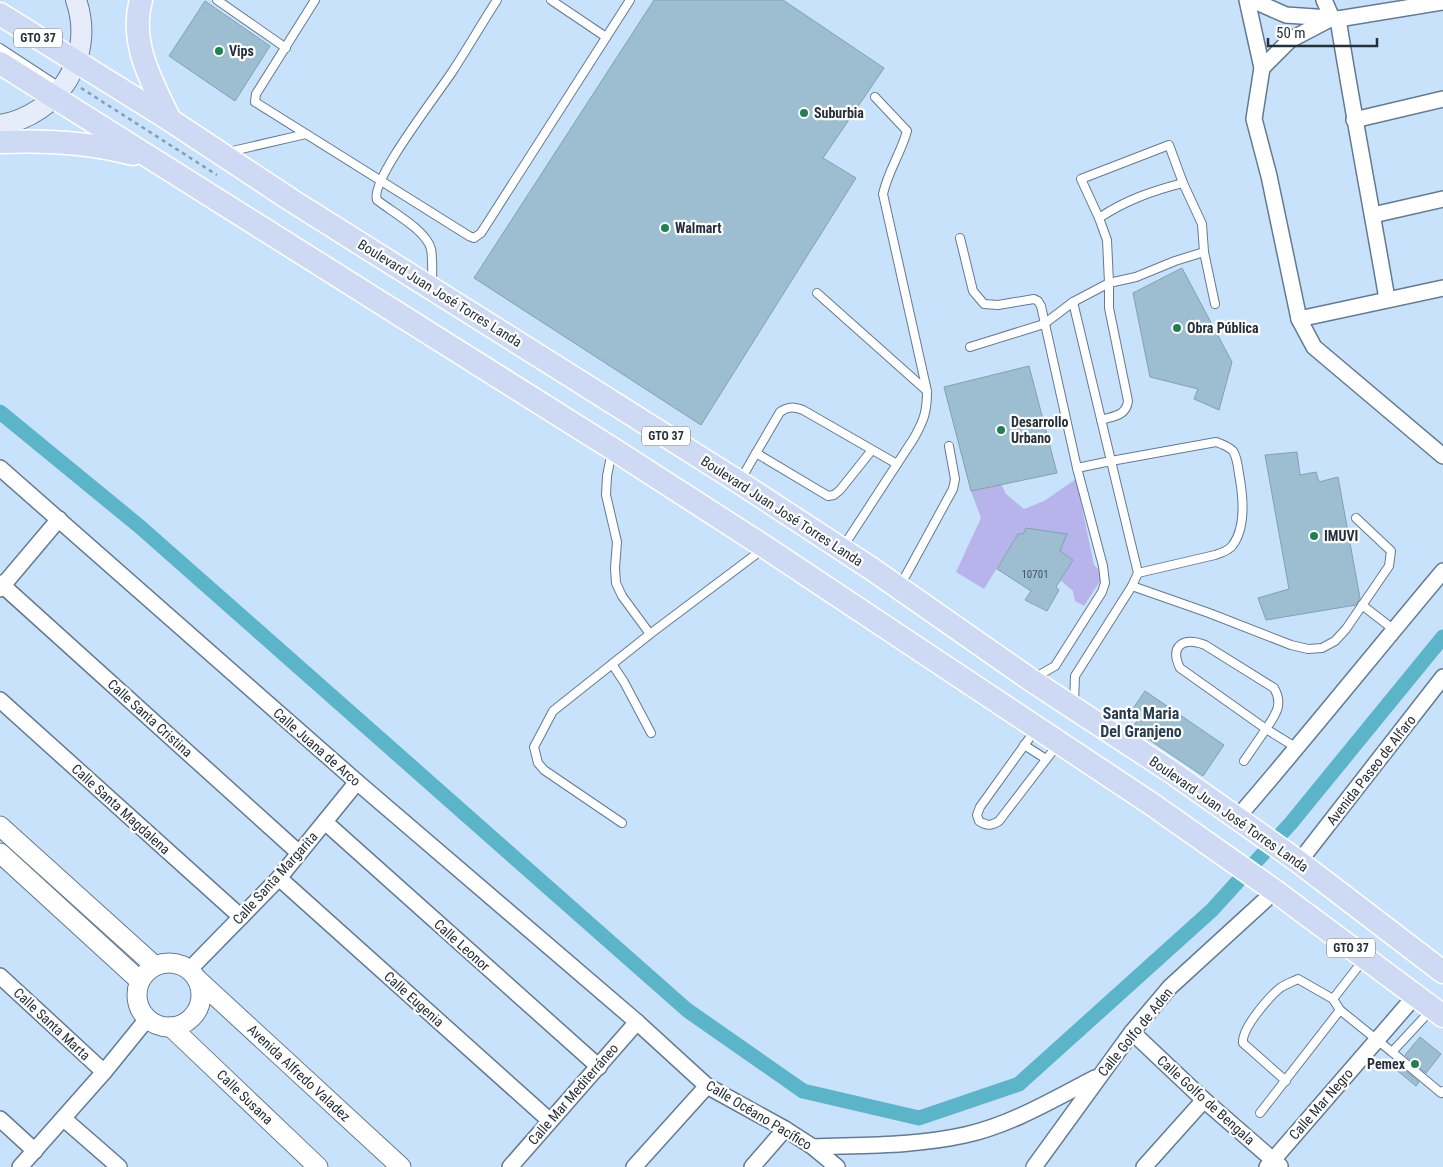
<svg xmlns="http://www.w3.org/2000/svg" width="1443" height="1167" font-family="'Roboto Condensed',sans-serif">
	<rect width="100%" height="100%" fill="#c9e2fc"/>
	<polygon fill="#b7b4eb" points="1076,479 1094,565 1104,575 1084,606 1075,601 1073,591 1060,580 1073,560 1026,528 1023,534 1018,534 984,589 956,572 981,518 971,491 1001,484 1006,494 1024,509 1044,501"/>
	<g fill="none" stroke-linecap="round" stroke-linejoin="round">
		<polyline stroke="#5bb4c7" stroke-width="15" points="0,412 139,526 687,1010 803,1091 919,1118 1019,1084 1212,910 1291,823 1443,637"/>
	</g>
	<g fill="#9cbed0" stroke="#81a1b3">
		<polygon points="654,0 783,0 884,68 823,158 856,178 701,425 474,278"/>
		<polygon points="205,1 270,46 235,101 169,56"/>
		<polygon points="1182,268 1232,362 1219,410 1194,399 1198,389 1150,377 1133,293"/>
		<polygon points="1029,366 1057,473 971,491 944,387"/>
		<polygon points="1297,452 1300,475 1316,472 1319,482 1338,477 1360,598 1356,605 1266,620 1258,598 1289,589 1265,455"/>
		<polygon points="1026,528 1067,534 1060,551 1073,560 1056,587 1059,590 1047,611 1025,600 1031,591 997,569 1018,534 1023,534"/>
		<polygon points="1145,691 1224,745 1203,776 1132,728 1141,715 1132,710"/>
		<polygon points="1420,1037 1441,1054 1426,1073 1405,1055"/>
		<polygon points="1398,1064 1419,1082 1416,1086 1394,1068"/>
	</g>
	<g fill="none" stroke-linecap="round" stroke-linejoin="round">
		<g stroke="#647a91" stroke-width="10">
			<g id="service">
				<polyline points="217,0 286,48"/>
				<polyline points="315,0 256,94 255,102 469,236 474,238 481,233 630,0"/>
				<polyline points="551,0 606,37"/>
				<polyline points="0,48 61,88"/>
				<polyline points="228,152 306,134"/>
				<polyline points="1099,218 1081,179 1169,145 1183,183"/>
				<polyline points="960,238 973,291 984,304 998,305 1034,299 1038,301 1041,306 1077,468"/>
				<path d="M432 284C432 273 433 260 431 249 426 230 392 212 377 200 369 181 441 90 454 69 469 46 482 23 497 0"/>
				<polyline points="817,293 927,391"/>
				<path d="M1073 302 1111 461 1216 442C1222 444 1228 446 1233 451 1237 457 1238 466 1239 474 1243 495 1247 527 1232 546 1228 551 1221 553 1215 555L1138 573"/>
				<path d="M970 347 1044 324 1073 302 1109 283 1107 240 1099 218C1126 200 1152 191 1183 183L1202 224 1204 252 1215 304"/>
				<path d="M1101 420C1114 416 1126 416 1128 401L1109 308V283L1136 277 1175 261 1204 252"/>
				<path d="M872 450 840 490 834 495 828 496 756 453 780 412C788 406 794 407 803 410L897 464"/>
				<polyline points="612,451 607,476 606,495 617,542 615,568 616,583 622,596 650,634"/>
				<polyline points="740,481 756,453"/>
				<path d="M843 547 914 438C924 420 927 412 927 391L883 194C888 171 901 153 907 131L875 97"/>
				<polyline points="900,586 953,489 955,479 949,446"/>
				<polyline points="1132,586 1209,613 1291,645 1308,649 1322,648 1335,641 1346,629 1389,566 1391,551 1356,518"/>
				<polyline points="1362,605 1393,629"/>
				<polyline points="612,664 624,682 651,733"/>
				<polyline points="1034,678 1055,666 1102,592 1105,583 1103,566 1077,468 1111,461 1138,573 1132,586 1075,676 1074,703"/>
				<path d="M1036 729 980 807 977 815 979 821C987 826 991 826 999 821L1058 744"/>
				<polyline points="1024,745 1046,759"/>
				<path d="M1244 761 1266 729 1180 668C1169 645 1184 637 1205 645L1274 688C1284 705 1275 715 1266 729L1297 748"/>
				<polyline points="622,823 544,770 538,763 534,747 553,711 650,634 763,549"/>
				<polyline points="1340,1010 1392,1052"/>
				<polyline points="1431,1010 1392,1052 1441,1093 1443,1091"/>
				<path d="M1286 1081 1243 1043C1241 1029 1269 997 1280 988 1286 984 1292 982 1298 979L1333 999"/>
				<polyline points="1260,1113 1340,1010 1333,999 1364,959"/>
			</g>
		</g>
		<g stroke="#647a91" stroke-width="18">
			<g id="minor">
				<polyline points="1247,0 1262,68 1254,119 1269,176 1299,319 1314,347 1443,456"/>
				<polyline points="1252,0 1286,15 1330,18"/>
				<polyline points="1324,0 1332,18 1338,19 1443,2"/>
				<path d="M1338 19C1353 113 1371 205 1387 299"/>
				<polyline points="1262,68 1290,40 1332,18"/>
				<polyline points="1354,120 1443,99"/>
				<polyline points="1373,215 1443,199"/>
				<polyline points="1299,319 1443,288"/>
				<polyline points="0,468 357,782 637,1022 707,1086 785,1129 813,1147 837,1167"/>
				<polyline points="0,583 299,853"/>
				<polyline points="0,589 59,519"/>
				<polyline points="0,700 241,917"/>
				<path d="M1237 818C1307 737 1374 653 1443 571"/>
				<polyline points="325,822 599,1067"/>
				<polyline points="1299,862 1443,677"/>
				<polyline points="279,878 549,1120"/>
				<polyline points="189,970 279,878 357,782"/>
				<polyline points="0,976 104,1072"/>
				<polyline points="1132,1032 1204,1100 1280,1166"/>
				<polyline points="0,1119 35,1151"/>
				<polyline points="64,1119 119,1167"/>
				<path d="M813 1147C864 1145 915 1146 965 1135 1011 1125 1054 1099 1095 1078"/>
				<polyline points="20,1167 104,1072 147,1019"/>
				<polyline points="510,1167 637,1022"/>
				<polyline points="634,1167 707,1086"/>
				<polyline points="752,1167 785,1129"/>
				<polyline points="1034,1167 1132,1032 1170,987 1275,891"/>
				<polyline points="1144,1167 1204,1100"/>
				<polyline points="1267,1167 1415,996"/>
			</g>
		</g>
		<g stroke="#647a91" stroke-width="21">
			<g id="tertiary">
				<polyline points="0,826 155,966"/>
				<polyline points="0,853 140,981"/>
				<circle cx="169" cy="995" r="32"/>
				<polyline points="197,979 401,1167"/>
				<polyline points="171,1027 318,1167"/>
			</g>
		</g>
		<g stroke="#647a91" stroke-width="22">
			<path id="secondary" d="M0 125C58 115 96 57 76 0"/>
		</g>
		<g stroke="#fff" stroke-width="25">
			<g id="primary">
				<path d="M141 0C129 43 152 82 170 120"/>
				<polyline points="0,14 170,120 291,200 739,482 872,569 1031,680 1173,773 1237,818 1299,862 1443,972"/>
				<polyline points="0,63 613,449 765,547 1153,805 1275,891 1443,1016"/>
				<path d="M0 142C45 140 89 142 133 154"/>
			</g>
		</g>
		<polyline stroke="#899cb0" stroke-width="2.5" stroke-dasharray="4 4" stroke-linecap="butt" points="81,88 217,175"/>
		<use href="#service" stroke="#fff" stroke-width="8"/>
		<use href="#minor" stroke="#fff" stroke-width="15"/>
		<use href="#tertiary" stroke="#fff" stroke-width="19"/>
		<use href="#secondary" stroke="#e6ecf9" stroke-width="20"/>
		<use href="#primary" stroke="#ced9f3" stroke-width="22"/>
	</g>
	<g fill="#247f54" stroke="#fff" stroke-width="2">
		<circle cx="219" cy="51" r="5"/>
		<circle cx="804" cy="113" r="5"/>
		<circle cx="665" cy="228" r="5"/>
		<circle cx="1177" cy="328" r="5"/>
		<circle cx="1001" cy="430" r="5"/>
		<circle cx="1314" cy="536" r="5"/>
		<circle cx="1415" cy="1064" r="5"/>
	</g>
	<g text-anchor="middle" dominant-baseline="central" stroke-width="4.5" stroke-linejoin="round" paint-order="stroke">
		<g font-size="11" fill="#445460">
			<text x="1035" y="574">10701</text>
		</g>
		<g fill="#fff" stroke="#676e75" stroke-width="1">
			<rect x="14" y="28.5" width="48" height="19" rx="4"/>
			<rect x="642" y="426.5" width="48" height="19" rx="4"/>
			<rect x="1327" y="938.5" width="48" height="19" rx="4"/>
		</g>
		<g font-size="12" font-weight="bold" fill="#26303a">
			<text x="38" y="38">GTO 37</text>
			<text x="666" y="436">GTO 37</text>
			<text x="1351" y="948">GTO 37</text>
		</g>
		<g font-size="14" font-weight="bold" fill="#26303a" stroke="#fff" text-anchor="start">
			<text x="229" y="51">Vips</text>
			<text x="814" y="113">Suburbia</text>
			<text x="675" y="228">Walmart</text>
			<text x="1187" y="328">Obra Pública</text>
			<text x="1011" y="422">Desarrollo<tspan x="1011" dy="16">Urbano</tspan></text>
			<text x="1324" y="536">IMUVI</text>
			<text x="1405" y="1064" text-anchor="end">Pemex</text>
		</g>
		<g font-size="14" fill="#26303a" stroke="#fff">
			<text transform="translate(440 293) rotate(32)">Boulevard Juan José Torres Landa</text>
			<text transform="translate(782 511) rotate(33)">Boulevard Juan José Torres Landa</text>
			<text transform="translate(150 718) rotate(42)">Calle Santa Cristina</text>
			<text transform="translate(317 747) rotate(41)">Calle Juana de Arco</text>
			<text transform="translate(1371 770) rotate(-52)">Avenida Paseo de Alfaro</text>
			<text transform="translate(121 809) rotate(42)">Calle Santa Magdalena</text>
			<text transform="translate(1229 814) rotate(35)">Boulevard Juan José Torres Landa</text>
			<text transform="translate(275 878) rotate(-48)">Calle Santa Margarita</text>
			<text transform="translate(462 945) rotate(42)">Calle Leonor</text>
			<text transform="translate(414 999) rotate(42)">Calle Eugenia</text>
			<text transform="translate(52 1024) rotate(43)">Calle Santa Marta</text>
			<text transform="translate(1135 1032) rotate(-51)">Calle Golfo de Aden</text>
			<text transform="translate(299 1073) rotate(43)">Avenida Alfredo Valadez</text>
			<text transform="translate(573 1094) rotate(-49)">Calle Mar Mediterráneo</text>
			<text transform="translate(245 1097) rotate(44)">Calle Susana</text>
			<text transform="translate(1206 1100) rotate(42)">Calle Golfo de Bengala</text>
			<text transform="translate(1321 1104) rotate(-49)">Calle Mar Negro</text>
			<text transform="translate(759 1115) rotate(31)">Calle Océano Pacífico</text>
		</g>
		<g font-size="16" font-weight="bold" fill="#293d51" stroke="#fff">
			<text x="1141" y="713">Santa Maria<tspan x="1141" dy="18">Del Granjeno</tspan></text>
		</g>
	</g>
	<path d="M1268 38v8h109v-8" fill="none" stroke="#26303a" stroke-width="2.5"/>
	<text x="1276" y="38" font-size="15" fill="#26303a" stroke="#ffffff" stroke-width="4" paint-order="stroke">50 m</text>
</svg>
